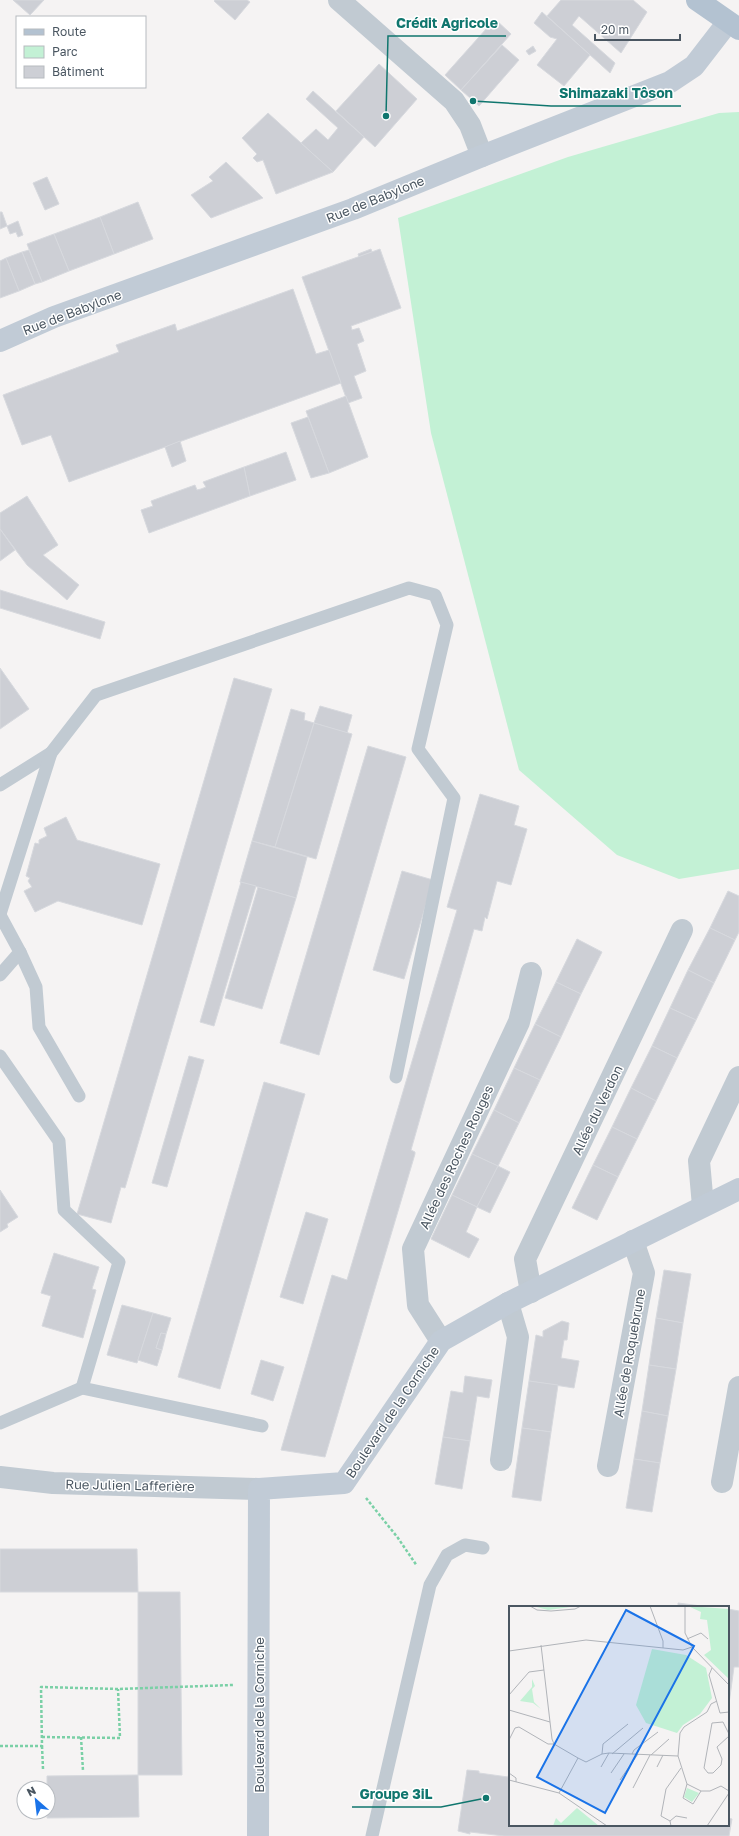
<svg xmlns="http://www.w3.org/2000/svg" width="739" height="1836" font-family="'Golos Text',sans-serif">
	<rect width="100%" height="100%" fill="#f5f3f3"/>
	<polygon fill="#c3f1d5" points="739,112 739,869 679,879 617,855 519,770 431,433 398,218 568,157 719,113"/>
	<g fill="#cdcfd5" stroke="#d7d9de">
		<polygon points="13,0 44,0 30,15"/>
		<polygon points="215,0 247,0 250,2 235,20 214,1"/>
		<polygon points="561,0 633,0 647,12 621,53 579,16 572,25 615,63 610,73 547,16"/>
		<polygon points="542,12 590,55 564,86 537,65 557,39 550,37 534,23"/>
		<polygon points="495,19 511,34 461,90 445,75"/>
		<polygon points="502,45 519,60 479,106 461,90"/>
		<polygon points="533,46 536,51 529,55 526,51"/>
		<polygon points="379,64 417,99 375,147 336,111"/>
		<polygon points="313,91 364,137 333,172 301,143 316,129 328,140 338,128 306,99"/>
		<polygon points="268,113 301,143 333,172 276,194 263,160 257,162 253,158 257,154 242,138"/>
		<polygon points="226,162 263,198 211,218 191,195 213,181 209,177"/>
		<polygon points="47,177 59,204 45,210 33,183"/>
		<polygon points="138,202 153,239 114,254 100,217"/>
		<polygon points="0,212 2,212 7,226 0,229"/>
		<polygon points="100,217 114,254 69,271 54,234"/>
		<polygon points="18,221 23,235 18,237 16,232 10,234 7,226"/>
		<polygon points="54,234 69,271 42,282 27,244"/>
		<polygon points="371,249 372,252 359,257 358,254"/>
		<polygon points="380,249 401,308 351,326 352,330 359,328 364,341 357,344 366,371 354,376 362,398 348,403 302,277"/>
		<polygon points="29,250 42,282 35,284 22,252"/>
		<polygon points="22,252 35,284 19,291 6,258"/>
		<polygon points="6,258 19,291 0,298 0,261"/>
		<polygon points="293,289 316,354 329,350 341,383 69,482 51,435 22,445 3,395 119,352 116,345 175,324 177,331"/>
		<polygon points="346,396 368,457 329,473 306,411"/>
		<polygon points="308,417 329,473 311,478 291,423"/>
		<polygon points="180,441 186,461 172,467 165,447"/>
		<polygon points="286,452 296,480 250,496 244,467"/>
		<polygon points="244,467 250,496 149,533 141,510 153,506 151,501 195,485 197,490 201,489 206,487 203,482"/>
		<polygon points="27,496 58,545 43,555 79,585 67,600 27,565 0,529 0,513"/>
		<polygon points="0,529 15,550 0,561"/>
		<polygon points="0,590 105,622 100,639 0,608"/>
		<polygon points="0,668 29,709 0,729"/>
		<polygon points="234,678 272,689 125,1188 121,1187 111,1223 77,1214"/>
		<polygon points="320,706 352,715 347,733 314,723"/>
		<polygon points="291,709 305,713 304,720 314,723 275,847 252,841"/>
		<polygon points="314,723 352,734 316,859 275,847"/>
		<polygon points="368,746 406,757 319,1055 280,1043"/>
		<polygon points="480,794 519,806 514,825 527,829 511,885 497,881 487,919 485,917 482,931 474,929 411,1150 415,1152 415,1154 325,1457 281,1450 332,1275 347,1280 457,910 447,907"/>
		<polygon points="66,817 77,840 160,864 142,925 58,901 35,912 24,891 32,887 28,881 30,878 26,876 35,843 39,844 39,840 47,836 44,828"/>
		<polygon points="252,841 307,857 296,898 240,882"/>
		<polygon points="402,871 433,880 404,979 373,970"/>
		<polygon points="241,882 256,886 214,1026 200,1022"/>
		<polygon points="258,887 296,898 262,1009 225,998"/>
		<polygon points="728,891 739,896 739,932 735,940 710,928"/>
		<polygon points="710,928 735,940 714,983 688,970"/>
		<polygon points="577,939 602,952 581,994 556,982"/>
		<polygon points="688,970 714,983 696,1020 670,1008"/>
		<polygon points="556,982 581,994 561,1037 535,1024"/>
		<polygon points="670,1008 696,1020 677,1058 652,1046"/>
		<polygon points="535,1024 561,1037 540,1080 514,1068"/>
		<polygon points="652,1046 677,1058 656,1101 631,1088"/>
		<polygon points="189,1056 204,1060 167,1187 152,1183"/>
		<polygon points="514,1068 540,1080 519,1123 494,1110"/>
		<polygon points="264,1082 305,1094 220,1389 178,1377"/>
		<polygon points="631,1088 656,1101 637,1139 612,1127"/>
		<polygon points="494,1110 519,1123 498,1166 472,1154"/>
		<polygon points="612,1127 637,1139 618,1177 593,1165"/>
		<polygon points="472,1154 498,1166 477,1207 452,1195"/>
		<polygon points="593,1165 618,1177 597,1220 572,1208"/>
		<polygon points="498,1166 510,1172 490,1213 477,1207"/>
		<polygon points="0,1190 18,1217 7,1224 8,1227 0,1232"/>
		<polygon points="452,1195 477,1207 466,1232 479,1239 469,1258 431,1239"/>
		<polygon points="306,1212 328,1219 303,1304 280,1297"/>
		<polygon points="54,1253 99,1267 92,1289 96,1290 83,1338 42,1326 51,1296 41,1293"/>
		<polygon points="664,1270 691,1274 683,1323 656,1318"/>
		<polygon points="122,1305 153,1313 137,1363 107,1355"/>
		<polygon points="153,1313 171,1318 166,1334 161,1333 156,1348 162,1350 157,1366 138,1360"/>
		<polygon points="656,1318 683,1323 676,1369 649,1365"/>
		<polygon points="562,1321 569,1323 567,1340 564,1340 561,1358 579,1361 574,1388 529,1381 536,1335 543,1337 543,1331"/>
		<polygon points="161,1333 166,1334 162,1350 156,1348"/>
		<polygon points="261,1360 284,1367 273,1401 251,1394"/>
		<polygon points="649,1365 676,1369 668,1416 642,1411"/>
		<polygon points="465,1376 492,1380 489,1398 477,1396 470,1441 443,1437 451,1391 463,1393"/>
		<polygon points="529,1381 558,1385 551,1432 522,1428"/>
		<polygon points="642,1411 668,1416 660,1463 634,1459"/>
		<polygon points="522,1428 551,1432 541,1501 512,1497"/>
		<polygon points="443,1437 470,1441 462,1489 435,1484"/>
		<polygon points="634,1459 660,1463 652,1512 626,1508"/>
		<polygon points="0,1549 137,1549 138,1592 0,1592"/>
		<polygon points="138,1592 180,1592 182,1775 138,1775"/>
		<polygon points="678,1603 709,1607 678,1607"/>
		<polygon points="728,1609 739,1611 739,1667 734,1667 728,1711"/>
		<polygon points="510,1768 510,1825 728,1825 728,1818 732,1819 729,1836 504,1836 470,1832 470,1834 458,1831 467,1770 479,1771 479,1773 508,1777"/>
		<polygon points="138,1775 139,1817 47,1818 48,1788 47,1788 47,1776"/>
	</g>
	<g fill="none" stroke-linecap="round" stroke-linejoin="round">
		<g stroke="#7ad0a6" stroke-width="2.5" stroke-dasharray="3 2" stroke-linecap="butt">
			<polyline points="366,1498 398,1538 417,1566"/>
			<polyline points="42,1737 120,1738 118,1689"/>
			<polyline points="81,1737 83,1771"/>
			<polyline points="0,1746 42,1746 41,1687 118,1689 233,1685"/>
			<polyline points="42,1746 43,1769"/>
		</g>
		<g stroke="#c1cad2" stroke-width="13">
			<polyline points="0,785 51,753"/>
			<polyline points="0,914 51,753 96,695 409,588 435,595 447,625 418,749 454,798 396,1077"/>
			<polyline points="0,915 20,952 0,975"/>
			<polyline points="20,952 36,987 39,1027 79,1096"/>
			<polyline points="0,1056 59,1141 64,1210 119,1262 82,1388 262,1426"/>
			<polyline points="0,1423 82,1388"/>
			<polyline points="372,1836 430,1585 447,1555 465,1545 483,1548"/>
		</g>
		<g stroke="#c1cad2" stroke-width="22">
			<polyline points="339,0 454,101 470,125 482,156"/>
			<polyline points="703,1206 699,1161 739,1077"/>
			<polyline points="531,1292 525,1259 682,930"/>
			<polyline points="441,1341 418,1305 413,1249 519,1022 531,973"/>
			<polyline points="501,1460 518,1337 508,1303"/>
			<polyline points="608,1466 644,1273 633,1241"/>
			<polyline points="0,1477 53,1483 259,1489"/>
			<polyline points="722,1482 739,1387"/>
		</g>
		<g stroke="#c1cbd6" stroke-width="22">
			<polyline points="0,341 54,317 353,209 482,156 670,82 694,66 728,22"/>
			<polyline points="258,1836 259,1489 344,1483 441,1341 508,1303 739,1189"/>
		</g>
		<polyline stroke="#b3c2d1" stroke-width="22" points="697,0 739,29"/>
	</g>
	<g text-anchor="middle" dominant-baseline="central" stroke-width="3" stroke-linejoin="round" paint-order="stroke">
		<g font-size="13" fill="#4a5661" stroke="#fff">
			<text transform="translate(375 199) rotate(-22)">Rue de Babylone</text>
			<text transform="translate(72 312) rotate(-21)">Rue de Babylone</text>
			<text transform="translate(597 1110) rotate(-64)">Allée du Verdon</text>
			<text transform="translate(456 1157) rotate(-65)">Allée des Roches Rouges</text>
			<text transform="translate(629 1353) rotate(-80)">Allée de Roquebrune</text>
			<text transform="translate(392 1412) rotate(-56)">Boulevard de la Corniche</text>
			<text transform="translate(130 1485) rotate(1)">Rue Julien Lafferière</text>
			<text transform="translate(259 1715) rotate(-90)">Boulevard de la Corniche</text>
		</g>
	</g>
	<g transform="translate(509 1606)">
		<rect width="220" height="220" fill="#f5f3f3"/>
		<path d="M24 0H69L39 4ZM179 0 220 3V73L195 49 202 44 198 14 191 13 192 6ZM143 43 177 49 197 62 203 92 191 108 174 119 168 127 137 117 127 99ZM23 73 26 80 23 83 25 96 32 103 24 97 11 95 23 81ZM178 182 190 187 183 196 175 191ZM68 202 90 220H44L47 212 52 217Z" fill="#c3f1d5"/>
		<path fill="none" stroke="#b1b4b9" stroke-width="1" d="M21 0 28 4 42 5 66 3 72 0M141 0 154 35V42M176 0V27L183 41 220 79M178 33 192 27 199 33M32 39 43 133 45 138 69 152M0 45 77 34 174 44 183 41M203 62 200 69 211 107 220 106M0 89 20 66 35 64M0 104 41 116M220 128 214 116 203 117 195 162 199 167H204L212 159 213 153 208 141 220 130M0 134 6 122 10 121 39 138H45M93 148 94 138 119 118M103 148 134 122M123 148 125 144 149 126M142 149 160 133M169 150 171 127 175 121 198 106 202 98 208 95M92 161 100 147M148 161 154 149M0 167 7 172V176M102 167 115 148M0 174 50 187 98 220M111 174 129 148M178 178 174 192 184 198 192 185M124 182 141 149M50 187 69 152 77 156 93 148 100 147 169 150 178 178 192 185H201L212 180 220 185M161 215 167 210 178 212M162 220 161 215 152 210 157 183 172 162M198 220 220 187"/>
		<path fill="#1a73e8" fill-opacity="0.15" stroke="#1a73e8" stroke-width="2" d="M117 4 185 40 96 207 28 171Z"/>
		<rect width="220" height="220" fill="none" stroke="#4a5661" stroke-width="2"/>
	</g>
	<path fill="none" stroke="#0f766e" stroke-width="1.5" d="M386 116L388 36H506M473 101L551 106H681M486 1798L441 1807H352"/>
	<g fill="#0f766e" stroke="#fff" stroke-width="1.5">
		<circle cx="386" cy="116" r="4"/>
		<circle cx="473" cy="101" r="4"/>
		<circle cx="486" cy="1798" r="4"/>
	</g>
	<g font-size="14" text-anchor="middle" font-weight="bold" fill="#0f766e" stroke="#fff" stroke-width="3" stroke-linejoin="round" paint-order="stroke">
		<text x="447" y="28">Crédit Agricole</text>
		<text x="616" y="98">Shimazaki Tôson</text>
		<text x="396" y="1799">Groupe 3iL</text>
	</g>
	<rect x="16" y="16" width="130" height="72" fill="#ffffff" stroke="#b7bbc0"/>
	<rect x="24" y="29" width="20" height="6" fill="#b3c2d1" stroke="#b7bbc0"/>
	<text x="52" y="36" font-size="12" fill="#4a5661">Route</text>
	<rect x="24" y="46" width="20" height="12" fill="#c3f1d5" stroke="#b7bbc0"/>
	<text x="52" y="56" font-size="12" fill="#4a5661">Parc</text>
	<rect x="24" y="66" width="20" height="12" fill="#cdcfd5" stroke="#b7bbc0"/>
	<text x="52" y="76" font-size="12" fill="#4a5661">Bâtiment</text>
	<g transform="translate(36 1800) rotate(332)"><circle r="19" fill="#ffffff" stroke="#b7bbc0"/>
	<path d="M0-3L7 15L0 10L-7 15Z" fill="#1a73e8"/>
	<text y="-6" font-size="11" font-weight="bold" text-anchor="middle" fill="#4a5661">N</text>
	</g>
	<path d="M595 34v6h85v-6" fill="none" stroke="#4a5661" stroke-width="2"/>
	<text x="601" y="34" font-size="12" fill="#4a5661" stroke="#ffffff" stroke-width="3" paint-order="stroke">20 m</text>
</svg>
